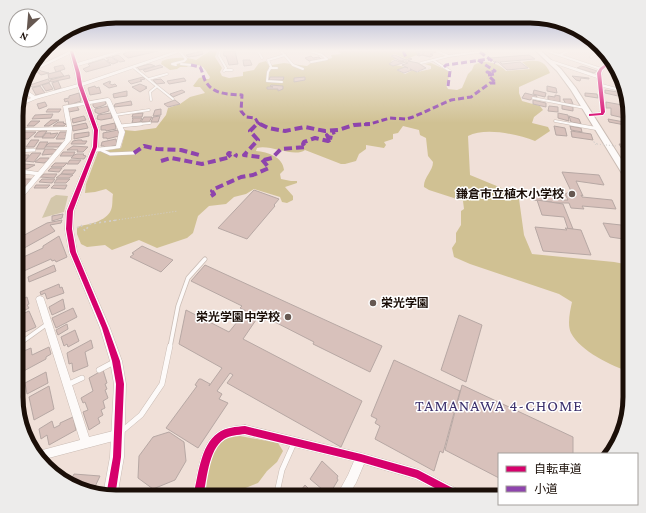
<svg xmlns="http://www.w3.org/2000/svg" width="646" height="513" font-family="'Crimson Pro','Noto Sans JP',serif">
	<rect width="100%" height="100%" fill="#f0e0d8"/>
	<polygon fill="#d3c7ab" points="56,195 68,196 64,212 42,218 51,198"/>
	<g fill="#d0c193">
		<path d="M210 51H217L215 57 222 68 220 72 222 76 229 78 243 76V72L254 70 259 63 266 61 268 64 272 65 284 63 307 66 311 63 332 58 331 55 341 54 338 51H415L414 52 420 54 406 59 395 54 390 56 396 59 391 61 393 63 391 64 405 67 397 70 405 74 413 70 417 72 431 69V66L425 64 431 63 449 71 450 74 446 85 448 89 457 90 462 88 468 74 472 70 474 65C485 59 498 63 506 71L530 69 522 62C536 60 544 59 550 73L519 87V93L522 101 540 106 543 110 534 117 532 123 548 127 550 131 535 141C517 134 485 127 468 136L470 175 511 192 519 199 524 235 532 254 614 262 630 265V372C612 366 580 351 571 333 567 325 570 311 572 302L559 294 470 264 454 257 452 248 456 242V233L461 225V211L464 209 463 201 429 190 424 187C423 178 433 171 433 162L428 156 426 138 420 135 419 130 403 126 398 133 393 134V139L384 142 386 145 384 148 366 145V149L359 154 356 161 345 164H341L305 150C294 158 270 144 257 148L256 151C268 152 283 157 284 170L280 174 281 179 291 181H297V183L285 187 293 196V200L287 203 282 202 280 197 254 189 246 194 234 197 226 204 209 206 198 216 193 233 187 238 157 248 139 240 112 250 105 245 87 247 81 244 77 234V227C88 224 106 222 111 210 113 206 112 199 113 194L106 189 95 192 85 193 86 184 98 152 121 148 125 133 124 130 135 131 156 128 166 115 168 108 180 104 190 97 205 93 200 87H195L193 86 199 78 203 77 206 79H209L210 77C203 67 204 64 189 65L187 67H180L177 69 170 70 161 64 162 61C172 57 186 57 196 60Z"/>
		<path d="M240 436 278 443 283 451 277 462 267 471 258 483 243 489 230 497H205C209 478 205 450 225 439 229 437 235 437 240 436Z"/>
	</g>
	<g fill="#d8c1bb" stroke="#b7a8a4">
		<polygon points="131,51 158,51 128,58 123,54"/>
		<polygon points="202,51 203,54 196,56 188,57 186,55"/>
		<polygon points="235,51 238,64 229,65 226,56 224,56 223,52"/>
		<polygon points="419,51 423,53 425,52 422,51 436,52 430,54 433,55 430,57 422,55 419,56 417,55 420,54 415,52"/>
		<polygon points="118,55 121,57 125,61 120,62 112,57"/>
		<polygon points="395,55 406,60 410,58 412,59 408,61 418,63 426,68 417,72 410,69 412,70 404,73 397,70 405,67 408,68 402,65 408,63 406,62 393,66 389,64 395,60 400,62 404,61 400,61 391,56"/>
		<polygon points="529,55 535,59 500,62 502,64 520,62 528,68 507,70 498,62 494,62 490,58"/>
		<polygon points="311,56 313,58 319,57 321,59 309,61 305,58"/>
		<polygon points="111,57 114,59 118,62 113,64 106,61 109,60 106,58"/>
		<polygon points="38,58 45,61 38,63 33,62"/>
		<polygon points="104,59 111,65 86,72 83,69 90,66 88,64"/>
		<polygon points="243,60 250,60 252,65 244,66"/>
		<polygon points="150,64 155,66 140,70 137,67"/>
		<polygon points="63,65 65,69 56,72 54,67"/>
		<polygon points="160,65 163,67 145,72 143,70"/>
		<polygon points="581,66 585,67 597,71 594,73 577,68"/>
		<polygon points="39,69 41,71 49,73 41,75 37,72 38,71 36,70"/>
		<polygon points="60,71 64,76 49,79 48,74"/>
		<polygon points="69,75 70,78 51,82 50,80"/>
		<polygon points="572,76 589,78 589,79 581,78 580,81 576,80"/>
		<polygon points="143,77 145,79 140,80 142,81 131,84 128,81"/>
		<polygon points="270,77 284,77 283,80 269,80"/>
		<polygon points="305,77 305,80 294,82 294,78"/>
		<polygon points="184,78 186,81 169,84 167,81"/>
		<polygon points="48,79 50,82 38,86 32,87 30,85"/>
		<polygon points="161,79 165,83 157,84 153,80"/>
		<polygon points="58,81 61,88 55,90 52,83"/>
		<polygon points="110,81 111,82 109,83 112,85 115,84 117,86 109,88 103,84"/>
		<polygon points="49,83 53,89 46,91 42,85"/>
		<polygon points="140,84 147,87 145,88 147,88 140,92 132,87"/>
		<polygon points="271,85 283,86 283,89 278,91 278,89 267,89 267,87 273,87 270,86"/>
		<polygon points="40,86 45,93 36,95 32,88"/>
		<polygon points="95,86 96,88 99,87 101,93 90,95 88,88"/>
		<polygon points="547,86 556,88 557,93 547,91"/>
		<polygon points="182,90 185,92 173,97 170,94"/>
		<polygon points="534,90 546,93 545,97 533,94"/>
		<polygon points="605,90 618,92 618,96 605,93"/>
		<polygon points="127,91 127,96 119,97 114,98 113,94"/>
		<polygon points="79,93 81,101 69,105 68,101 65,102 64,99 69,98 69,96"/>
		<polygon points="525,93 537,96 536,98 533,98 530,100 522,98"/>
		<polygon points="585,93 597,94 598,98 585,96"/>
		<polygon points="555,95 560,96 560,102 548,100 548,96 555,97"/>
		<polygon points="563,99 571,99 573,104 566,104"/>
		<polygon points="175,100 180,104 168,107 164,104"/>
		<polygon points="533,100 546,103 546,107 533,104"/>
		<polygon points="105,101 106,104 102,106 95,108 93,106 93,103"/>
		<polygon points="131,101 132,105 114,107 115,104"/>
		<polygon points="45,102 47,106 39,109 37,104"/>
		<polygon points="606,102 628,106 630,119 629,115 624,114 624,118 611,115 611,108 606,108"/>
		<polygon points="562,105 573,107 573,111 562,109"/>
		<polygon points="77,106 79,110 69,112 68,108"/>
		<polygon points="108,106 109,111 99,114 95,112 95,109"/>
		<polygon points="549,106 558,107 558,112 548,111"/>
		<polygon points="48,109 61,109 59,112 46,112"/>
		<polygon points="161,109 161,115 153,116 155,110"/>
		<polygon points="111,113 112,118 101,120 97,119 98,115"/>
		<polygon points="143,113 142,117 132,117 133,114"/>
		<polygon points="558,113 568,115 569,121 558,118"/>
		<polygon points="53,114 51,118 32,119 35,115"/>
		<polygon points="84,116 86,120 73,123 72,119"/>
		<polygon points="160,116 158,122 151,122 153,117"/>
		<polygon points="569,116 579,119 581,124 571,122"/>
		<polygon points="144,117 152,117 149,122 141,122"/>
		<polygon points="132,118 142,118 140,122 132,123 133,119"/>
		<polygon points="608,119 624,122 625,125 609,122"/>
		<polygon points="51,120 59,120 49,126 44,126"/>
		<polygon points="31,121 40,121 34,126 27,126"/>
		<polygon points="58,122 64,122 63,123 66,124 64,126 53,126"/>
		<polygon points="86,123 88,128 73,131 72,126"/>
		<polygon points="115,123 116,129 106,131 106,130 101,130 101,126"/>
		<polygon points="554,126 565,128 567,136 556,135"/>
		<polygon points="570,126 581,128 582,132 571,130"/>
		<polygon points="118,130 119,136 107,139 107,138 103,138 103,133"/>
		<polygon points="42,131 47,131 42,137 34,137 38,132"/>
		<polygon points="571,131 591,134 593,140 572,137"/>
		<polygon points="24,132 36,132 28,139 19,139 20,137 18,137"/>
		<polygon points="60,132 67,132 65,136 67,136 64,139 56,139"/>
		<polygon points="89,132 89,136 74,139 74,134"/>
		<polygon points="46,133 51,133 50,134 58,133 54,138 42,138"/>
		<polygon points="116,139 117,145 105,148 104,146 101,146 102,142"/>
		<polygon points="31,140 39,140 34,147 26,147"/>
		<polygon points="78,140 82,140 82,141 87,141 85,144 71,144 73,141"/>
		<polygon points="40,142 48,142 44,149 36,149"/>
		<polygon points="49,143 63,143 58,147 45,147"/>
		<polygon points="619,144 630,145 630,151 622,149"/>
		<polygon points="73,146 88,147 83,152 77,152 78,150 67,150"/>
		<polygon points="45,149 53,149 57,150 53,154 42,155"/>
		<polygon points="63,152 75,152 73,156 60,156"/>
		<polygon points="32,153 41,153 34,162 25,161"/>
		<polygon points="77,154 84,154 83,155 86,156 84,159 71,158 74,155"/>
		<polygon points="19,155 29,155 25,161 18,161 17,158"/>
		<polygon points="40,158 49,158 48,160 49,160 44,163 35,162"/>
		<polygon points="70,160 81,160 78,164 67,164"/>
		<polygon points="55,163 67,163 63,167 51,167"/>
		<polygon points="24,164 35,165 27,169 18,168"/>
		<polygon points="51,168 62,168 59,172 48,171"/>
		<polygon points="64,170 76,170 73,174 61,174"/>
		<polygon points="562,172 599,175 604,185 576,181 583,196 581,195 582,197 612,200 616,209 582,206 584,209 571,208 569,203 553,203 552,202 533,200 530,190 558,193 561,200 568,200 565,194 571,191"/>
		<polygon points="44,174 57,174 54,178 40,177"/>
		<polygon points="61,174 73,175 69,178 56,178"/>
		<polygon points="23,179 32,179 26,186 18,184"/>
		<polygon points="42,179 55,179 52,183 39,182"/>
		<polygon points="57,179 70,179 66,183 54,183"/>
		<polygon points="36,185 50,185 47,188 34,188"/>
		<polygon points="54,185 67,185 65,189 51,188"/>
		<polygon points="254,190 279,199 274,205 275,206 247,239 218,228"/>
		<polygon points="537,200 563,204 573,229 568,229 564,217 542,215"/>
		<polygon points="63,214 62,218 52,221 52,216"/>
		<polygon points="62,220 61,223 50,225 55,231 17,252 17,239 47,223"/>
		<polygon points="603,223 630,226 630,240 610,237"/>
		<polygon points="535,227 567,230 565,228 581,230 591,255 543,251"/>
		<polygon points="59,236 67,257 56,262 55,260 52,261 51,259 17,274 17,260 43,248 43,246"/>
		<polygon points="142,246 173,260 161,272 130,257 134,254 132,253"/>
		<polygon points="54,265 56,271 29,282 28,277"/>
		<polygon points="205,265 382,346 370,372 313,344 314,342 267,318 265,321 258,317 243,339 362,401 341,447 227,383 233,375 230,373 217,391 222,394 219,399 228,403 198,448 166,428 197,386 195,385 199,379 201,379 210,384 209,386 222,368 179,344 186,310 229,332 246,311 240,308 242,306 191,281"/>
		<polygon points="59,284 60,288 62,287 64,293 47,299 45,293 41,295 40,292"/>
		<polygon points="27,297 29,304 27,305 29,308 16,315 16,302"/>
		<polygon points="63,299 65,309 52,315 49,307"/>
		<polygon points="73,308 77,317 56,328 52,318"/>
		<polygon points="29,311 36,327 23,333 18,316"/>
		<polygon points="459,315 482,325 466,382 441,370"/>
		<polygon points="67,324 68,329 58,335 56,330"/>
		<polygon points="75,330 79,341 68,347 67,344 64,346 61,337"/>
		<polygon points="91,340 93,348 85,352 88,366 73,372 72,363 69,364 67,353"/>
		<polygon points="49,347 51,354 46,357 46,359 20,373 19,353 31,348 32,355"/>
		<polygon points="394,360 460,391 443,453 440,451 434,471 375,439 380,426 375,423 377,419 371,416"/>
		<polygon points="103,370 107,383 105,384 107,389 105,390 108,398 103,401 105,408 101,410 103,415 98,418 100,423 89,430 83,412 88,410 85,402 83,403 81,398 93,391 89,378"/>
		<polygon points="46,372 48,383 27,394 25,383"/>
		<polygon points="462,385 573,437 573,454 499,454 499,478 445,450"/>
		<polygon points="49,386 54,409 34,420 29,397"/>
		<polygon points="73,417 76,430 49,445 47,435 41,439 39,429 52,421 54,428 60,425 60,423"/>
		<polygon points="169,432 184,442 186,461 175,480 153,489 138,478 139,456 153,437"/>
		<polygon points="322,461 338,476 337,478 338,480 329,495 310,479"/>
		<polygon points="74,474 100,476 92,493 78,489 69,484"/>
		<polygon points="305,485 313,493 315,491 322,497 301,497 298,494"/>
	</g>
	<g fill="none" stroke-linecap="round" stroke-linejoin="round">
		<g stroke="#cabcb4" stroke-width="3">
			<g id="service-far3">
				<polyline points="220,51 219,56 226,68 224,71"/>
				<polyline points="258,51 262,58"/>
				<polyline points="281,51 293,65 303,69"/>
				<polyline points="310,51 322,55 327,59 311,62"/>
				<polyline points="437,51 448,56"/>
				<polyline points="547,51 601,69"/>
				<polyline points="560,55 568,51"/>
				<polyline points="591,57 595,54 608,57"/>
				<polyline points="433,60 450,71"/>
				<polyline points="421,63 449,56 486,51"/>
				<polyline points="181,64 191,65"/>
				<polyline points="176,65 172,64 184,61 186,59 180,52"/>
				<polyline points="133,67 173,99"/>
				<polyline points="270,68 277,68"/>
				<polyline points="225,70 232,70"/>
				<polyline points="149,79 167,74"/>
				<polyline points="282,82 267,81 268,72 271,67 268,60 285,55"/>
				<polyline points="533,98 585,108"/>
				<polyline points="151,100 150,92 156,87"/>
				<polyline points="115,115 149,110"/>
				<polyline points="555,121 577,125"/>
				<polyline points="131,125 150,123"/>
			</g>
		</g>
		<g stroke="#cabcb4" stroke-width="4">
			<g id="service-far2">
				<polyline points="571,124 599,129"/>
				<polyline points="120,126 141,124"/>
				<polyline points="99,149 110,154 134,153"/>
				<polyline points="17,151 34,150"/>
			</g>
		</g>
		<g stroke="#cabcb4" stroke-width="5">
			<g id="service-far1">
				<polyline points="22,342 47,324"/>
				<polyline points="170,347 178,306 188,278 205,259"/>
			</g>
		</g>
		<g stroke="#cabcb4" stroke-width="6">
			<g id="service">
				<polyline points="99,370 114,362"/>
				<polyline points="69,384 82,378"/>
				<polyline points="122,431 141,415 162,384 170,346"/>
				<polyline points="276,497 282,470 294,443"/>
			</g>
		</g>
		<g stroke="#cabcb4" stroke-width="1">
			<g id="minor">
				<polygon points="70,51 76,51 27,74 28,71"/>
				<polygon points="176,51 183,51 82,86 36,99 17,107 17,104 31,98 21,90 22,87 35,96 78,84"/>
				<path d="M548 59 597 75 600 68 610 60 612 62C602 71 601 71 602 84L624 90V92L603 87 605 112 604 115H602L588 116V114L601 112 597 78 547 61 546 60Z"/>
				<polygon points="108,98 110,99 125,132 120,148 94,152 91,150 94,148 116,146 119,132 106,101 68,108 72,128 71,140 19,202 17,203 17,197 35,175 17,173 17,169 38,172 65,140 67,130 17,130 17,128 67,127 63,106"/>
				<polygon points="40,296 43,297 44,299 89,437 117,430 120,432 122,435 120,438 117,440 41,460 35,452 80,440 36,299 37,297"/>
				<path d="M245 425 361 453 418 469 465 493 466 497H450L416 479 364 464 356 483 347 497H336L348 475 354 461 245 435C238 436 230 435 224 440 208 451 208 479 203 497H193C197 478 200 443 218 432 227 427 235 426 245 425Z"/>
			</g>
		</g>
		<g stroke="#cabcb4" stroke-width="1">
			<polygon id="tertiary" points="69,51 73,51 77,63 118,51 126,51 78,66 83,85 99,130 98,147 74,211 73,229 77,252 110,328 122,361 126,384 124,457 117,497 103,495 110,457 114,384 110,361 100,328 69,252 65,229 66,211 92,147 93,130 77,85 75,73"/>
		</g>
		<g stroke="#cabcb4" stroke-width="2">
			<polygon id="secondary" points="536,51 541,51 561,69 576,88 630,173 630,183 626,180 571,90 557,71"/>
		</g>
		<g stroke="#d3cecb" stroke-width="1" stroke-dasharray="1 2" stroke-linecap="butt">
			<polyline points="417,72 430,68 429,67"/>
			<polyline points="596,145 593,141 597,144"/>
			<polyline points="110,221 178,211"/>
		</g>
		<polyline stroke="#d3cecb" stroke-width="1.5" stroke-dasharray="2 3" stroke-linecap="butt" points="77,228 81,225 85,231 90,224 117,220"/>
		<use href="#service-far3" stroke="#fdfaf9" stroke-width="2"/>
		<use href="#service-far2" stroke="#fdfaf9" stroke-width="3"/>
		<use href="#service-far1" stroke="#fdfaf9" stroke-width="3.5"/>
		<use href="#service" stroke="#fdfaf9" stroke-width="5"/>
		<use href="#minor" fill="#fdfaf9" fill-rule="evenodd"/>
		<use href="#tertiary" fill="#fdfaf9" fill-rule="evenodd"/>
		<use href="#secondary" fill="#fdfaf9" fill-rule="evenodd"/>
		<polyline stroke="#d3cecb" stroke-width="1" stroke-dasharray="1 2" stroke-linecap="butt" points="597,144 616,146"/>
		<g stroke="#8e44ad" stroke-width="3" stroke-dasharray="6 3" stroke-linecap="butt">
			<polyline points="403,51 406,57"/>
			<polyline points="480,52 495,63"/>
			<path d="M191 65 200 67C203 72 203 78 206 82 214 95 229 94 242 95L241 111 246 117 255 118 258 123 256 125"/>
			<polyline points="444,67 446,65 489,59"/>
			<polyline points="448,86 450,71"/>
			<polyline points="258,123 262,125"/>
			<polyline points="355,125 370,124 390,118 406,119 413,117 451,100 471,97 490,83 496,83 488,75 494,74 487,72 495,71 478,60"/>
		</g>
		<g stroke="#8e44ad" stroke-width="4" stroke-dasharray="8 4" stroke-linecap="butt">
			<polyline points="260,124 268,128 285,131 305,127 325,131 338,130 354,125 370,124"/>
			<polyline points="134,153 144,146 157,149 181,150 199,155"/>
			<polyline points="264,160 272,158 281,149 306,147 303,144 304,142 315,138 328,141 333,138 328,137 327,135 335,132"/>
			<polyline points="161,161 171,158 202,164 231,157 228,154 229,153 236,155 235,157"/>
			<polyline points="211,196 214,194 212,191 214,189 241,177 253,175 269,168 260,157 244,155 258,140 250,131 257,124"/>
		</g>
		<g stroke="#fff" stroke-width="2">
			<g id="cycleway">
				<polygon points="70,51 73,51 80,73 82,85 98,130 97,147 73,211 72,229 76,252 108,328 120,361 124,384 121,457 115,497 106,496 113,457 116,384 112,361 102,328 70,252 66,229 67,211 93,147 94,130 78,85 76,73"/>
				<polygon points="611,60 612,62 602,70 601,73 605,112 603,115 602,115 589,116 589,114 601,113 601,112 597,73 600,68"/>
				<path d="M245 426 361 454 418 470 464 494 466 497H452L416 478 361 462 245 434C238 435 230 435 224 439 208 450 207 480 203 497H193C198 478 200 445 218 433 226 427 236 427 245 426Z"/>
			</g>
		</g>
		<use href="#cycleway" fill="#d6006c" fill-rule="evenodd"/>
	</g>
	<linearGradient id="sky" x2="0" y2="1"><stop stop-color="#a3acd0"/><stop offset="0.41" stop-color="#f8f1ed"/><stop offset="1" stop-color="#f8f1ed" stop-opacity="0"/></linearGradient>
	<rect width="646" height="123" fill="url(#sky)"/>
	<g fill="#665851" stroke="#fff" stroke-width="1.5">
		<circle cx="572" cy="194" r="4"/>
		<circle cx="373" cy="303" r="4"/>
		<circle cx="288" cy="317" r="4"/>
	</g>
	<g text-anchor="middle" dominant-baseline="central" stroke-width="3" stroke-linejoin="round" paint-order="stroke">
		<g font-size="12" font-weight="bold" fill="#1b0f08" stroke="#fff" text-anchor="end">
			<text x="564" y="194">鎌倉市立植木小学校</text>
			<text x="381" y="303" text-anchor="start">栄光学園</text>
			<text x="280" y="317">栄光学園中学校</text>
		</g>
		<g font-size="16" letter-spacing="1" fill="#3c316d" stroke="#fff">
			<text x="499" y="405">TAMANAWA 4-CHOME</text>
		</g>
	</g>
	<path d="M0 0H646V513H0ZM116 23H530A93 93 0 0 1 623 116V397A93 93 0 0 1 530 490H116A93 93 0 0 1 23 397V116A93 93 0 0 1 116 23Z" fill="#edeceb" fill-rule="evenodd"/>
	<path fill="none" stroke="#1b0f08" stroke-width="5" d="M116 23H530A93 93 0 0 1 623 116V397A93 93 0 0 1 530 490H116A93 93 0 0 1 23 397V116A93 93 0 0 1 116 23Z"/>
	<rect x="498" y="453" width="140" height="52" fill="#ffffff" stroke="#a49f9c"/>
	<rect x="506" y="466" width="20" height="6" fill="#d6006c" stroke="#a49f9c"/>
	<text x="534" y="473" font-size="12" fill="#1b0f08">自転車道</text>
	<rect x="506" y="486" width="20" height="6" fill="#8e44ad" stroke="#a49f9c"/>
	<text x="534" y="493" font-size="12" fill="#1b0f08">小道</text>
	<g transform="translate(28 28) rotate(206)"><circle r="19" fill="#ffffff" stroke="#a49f9c"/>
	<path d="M0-3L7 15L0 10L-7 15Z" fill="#665851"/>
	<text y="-6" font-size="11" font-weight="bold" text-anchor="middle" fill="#1b0f08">N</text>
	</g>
</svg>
